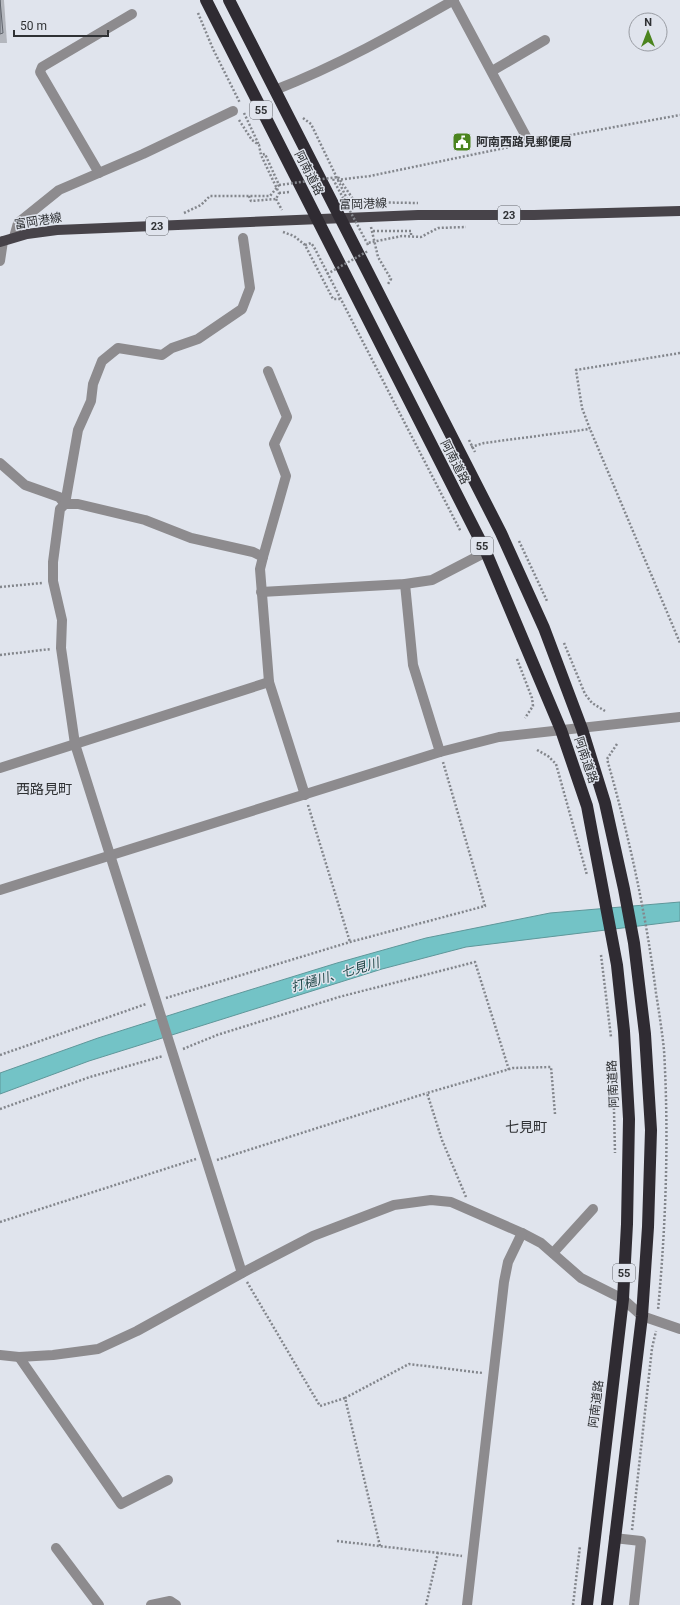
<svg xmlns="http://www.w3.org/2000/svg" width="680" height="1605" font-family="Roboto,'Noto Sans JP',sans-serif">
	<rect width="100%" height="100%" fill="#e0e4ed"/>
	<polygon fill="#73c3c6" stroke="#5f979a" points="680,902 680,921 466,947 382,969 89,1061 0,1094 0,1073 98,1038 227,997 337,963 426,938 550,913"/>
	<polygon fill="#0003" points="0,0 4,0 7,43 0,43"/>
	<polygon fill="#a9adb5" stroke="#62666e" points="0,0 3,33 0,34"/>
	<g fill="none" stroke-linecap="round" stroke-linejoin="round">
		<g stroke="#83868c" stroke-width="2.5" stroke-dasharray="2 2" stroke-linecap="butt">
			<polyline points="198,13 213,49 240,103"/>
			<polyline points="244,113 259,145"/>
			<polyline points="303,118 311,124 349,203 355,202"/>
			<polyline points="239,120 252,140 259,145 261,155 279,193 276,199 251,201 249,196"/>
			<polyline points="538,141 680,115"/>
			<polyline points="338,177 355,202 418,203"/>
			<polyline points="337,180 370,176 519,145"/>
			<polyline points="279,193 290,192"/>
			<polyline points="276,199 282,210"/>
			<polyline points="184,213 201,205 210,196 270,196 279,185 265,154 261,155"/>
			<polyline points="371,227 378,257 391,279 388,284"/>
			<polyline points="373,231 411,231 411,237"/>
			<polyline points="283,232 294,236 305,245 333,299 340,299"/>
			<polyline points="305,245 311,243 314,247 461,532"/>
			<polyline points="368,245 367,243 402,236 421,237 438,228 466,227"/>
			<polyline points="680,353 576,370 582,408 590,429 680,643"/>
			<polyline points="469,440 475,452"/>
			<polyline points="471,447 484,443 590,429"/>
			<polyline points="519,541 547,601"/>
			<polyline points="0,587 42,583"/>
			<polyline points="564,643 585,694 592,703 605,711"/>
			<polyline points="0,655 51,649"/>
			<polyline points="517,659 532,698 533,706 525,718"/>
			<path d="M617 744 607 759C629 836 646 913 656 993 659 1012 662 1031 664 1050 669 1137 666 1223 658 1310"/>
			<polyline points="537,750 548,756 556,764 587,875"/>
			<polyline points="308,805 350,942"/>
			<polyline points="601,955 611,1037"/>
			<polyline points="166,998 350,942 485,906 443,762"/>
			<polyline points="183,1049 217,1035 339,997 475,962 509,1070"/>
			<polyline points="0,1055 146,1004"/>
			<polyline points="613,1068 615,1153"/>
			<polyline points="0,1109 90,1077 163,1056"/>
			<polyline points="217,1160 427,1093"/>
			<polyline points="466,1197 442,1140 427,1093 513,1068 551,1067 555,1114"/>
			<polyline points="0,1222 196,1159"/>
			<polyline points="247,1282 320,1406 345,1398"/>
			<polyline points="632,1530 652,1348 656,1331"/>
			<polyline points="337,1541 438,1553"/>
			<polyline points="380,1546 345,1398 409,1364 483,1373"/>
			<polyline points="426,1605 438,1553 462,1556"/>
			<polyline points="573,1605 580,1546"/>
		</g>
		<g stroke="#8d8b8e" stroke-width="10">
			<polyline points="453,0 529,142"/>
			<polyline points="492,71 545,40"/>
			<path d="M275 90C337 66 396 33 454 0"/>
			<polyline points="99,173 40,72 42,67 132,14"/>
			<polyline points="14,237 18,223 59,190 143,154 233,111"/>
			<polyline points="0,261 3,241"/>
			<polyline points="0,463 25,485 59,497 65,504"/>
			<polyline points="65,504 78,504 145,520 191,538 253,552 263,557 260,569 269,682 305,795"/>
			<polyline points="263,557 286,476 274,444 287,417 268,371"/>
			<polyline points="405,584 413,665 440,752"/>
			<polyline points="261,592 405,584 432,580 486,552"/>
			<polyline points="0,768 269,682"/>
			<polyline points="0,890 440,752 499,737 680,717"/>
			<polyline points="553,1253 593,1209"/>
			<polyline points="242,1273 75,744 61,648 62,620 53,581 53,562 60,509 65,504 78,430 91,401 93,384 102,361 118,348 162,355 172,348 198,339 242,309 250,288 243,238"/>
			<polyline points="0,1355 19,1357 53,1355 98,1349 137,1331 242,1273 313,1236 394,1205 431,1200 451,1202 522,1233 541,1243 581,1278 623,1299 642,1316 680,1329"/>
			<polyline points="19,1357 121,1504 168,1480"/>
			<polyline points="614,1538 641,1541 634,1605"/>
			<polyline points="56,1548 99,1605"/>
			<polyline points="151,1605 170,1601 176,1605"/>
			<polyline points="467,1605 504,1282 508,1262 522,1233"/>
		</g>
		<polyline stroke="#474349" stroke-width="10" points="0,242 27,234 57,230 418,215 534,215 680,211"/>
		<g stroke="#2f2b32" stroke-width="12">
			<polyline points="206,0 486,552 561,730 587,806 617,965 624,1031 629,1119 627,1224 623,1299 587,1605"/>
			<polyline points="229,0 501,533 544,628 582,729 605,803 624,889 634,943 645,1034 651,1130 648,1227 642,1316 607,1605"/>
		</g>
		<g stroke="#83868c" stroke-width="2.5" stroke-dasharray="2 2" stroke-linecap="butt">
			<polyline points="333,179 367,243"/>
			<polyline points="279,185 338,177"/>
			<polyline points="327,274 368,251"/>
		</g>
	</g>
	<defs>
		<g id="civic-square" transform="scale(1)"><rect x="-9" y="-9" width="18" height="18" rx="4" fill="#4b841e" stroke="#e0e4ed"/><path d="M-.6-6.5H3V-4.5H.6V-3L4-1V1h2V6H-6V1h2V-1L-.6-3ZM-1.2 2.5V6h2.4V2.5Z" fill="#fff"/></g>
	</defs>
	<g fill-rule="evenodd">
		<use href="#civic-square" x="462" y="142"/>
	</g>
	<g text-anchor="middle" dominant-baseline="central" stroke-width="3" stroke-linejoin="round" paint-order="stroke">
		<g fill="#e0e4ed" stroke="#64676c" stroke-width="1">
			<rect x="250" y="101" width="22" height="18" rx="3"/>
			<rect x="498" y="206" width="22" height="18" rx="3"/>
			<rect x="146" y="217" width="22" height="18" rx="3"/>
			<rect x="471" y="537" width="22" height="18" rx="3"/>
			<rect x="613" y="1264" width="22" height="18" rx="3"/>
		</g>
		<g font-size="11" font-weight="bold" fill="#2f3134">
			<text x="261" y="110">55</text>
			<text x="509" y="215">23</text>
			<text x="157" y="226">23</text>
			<text x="482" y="546">55</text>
			<text x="624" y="1273">55</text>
		</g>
		<g font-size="12" font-weight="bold" fill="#2f3134" stroke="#e0e4ed" text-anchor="start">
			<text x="476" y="142">阿南西路見郵便局</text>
		</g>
		<g font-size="12" fill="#2f3134" stroke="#e0e4ed">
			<text transform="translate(309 173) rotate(63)">阿南道路</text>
			<text transform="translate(363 204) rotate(-2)">富岡港線</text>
			<text transform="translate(38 221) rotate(-9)">富岡港線</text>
			<text transform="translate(455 462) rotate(63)">阿南道路</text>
			<text transform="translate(586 760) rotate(71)">阿南道路</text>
			<text transform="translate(613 1084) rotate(-93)">阿南道路</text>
			<text transform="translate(596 1404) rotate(-83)">阿南道路</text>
		</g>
		<g font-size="13" font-style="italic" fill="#224849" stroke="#e0e4ed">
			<text transform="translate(335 975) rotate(-16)">打樋川、七見川</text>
		</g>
		<g font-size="14" fill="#2f3134" stroke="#e0e4ed">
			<text x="44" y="789">西路見町</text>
			<text x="526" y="1127">七見町</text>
		</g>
	</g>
	<g transform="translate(648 32)"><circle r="19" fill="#e0e4ed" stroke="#999ca3"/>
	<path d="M0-3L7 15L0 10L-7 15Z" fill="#4b841e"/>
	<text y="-6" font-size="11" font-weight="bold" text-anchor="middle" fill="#2f3134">N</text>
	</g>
	<path d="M14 30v6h94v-6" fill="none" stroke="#2f3134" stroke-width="2"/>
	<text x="20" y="30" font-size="12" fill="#2f3134" stroke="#e0e4ed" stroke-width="3" paint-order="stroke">50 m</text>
</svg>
